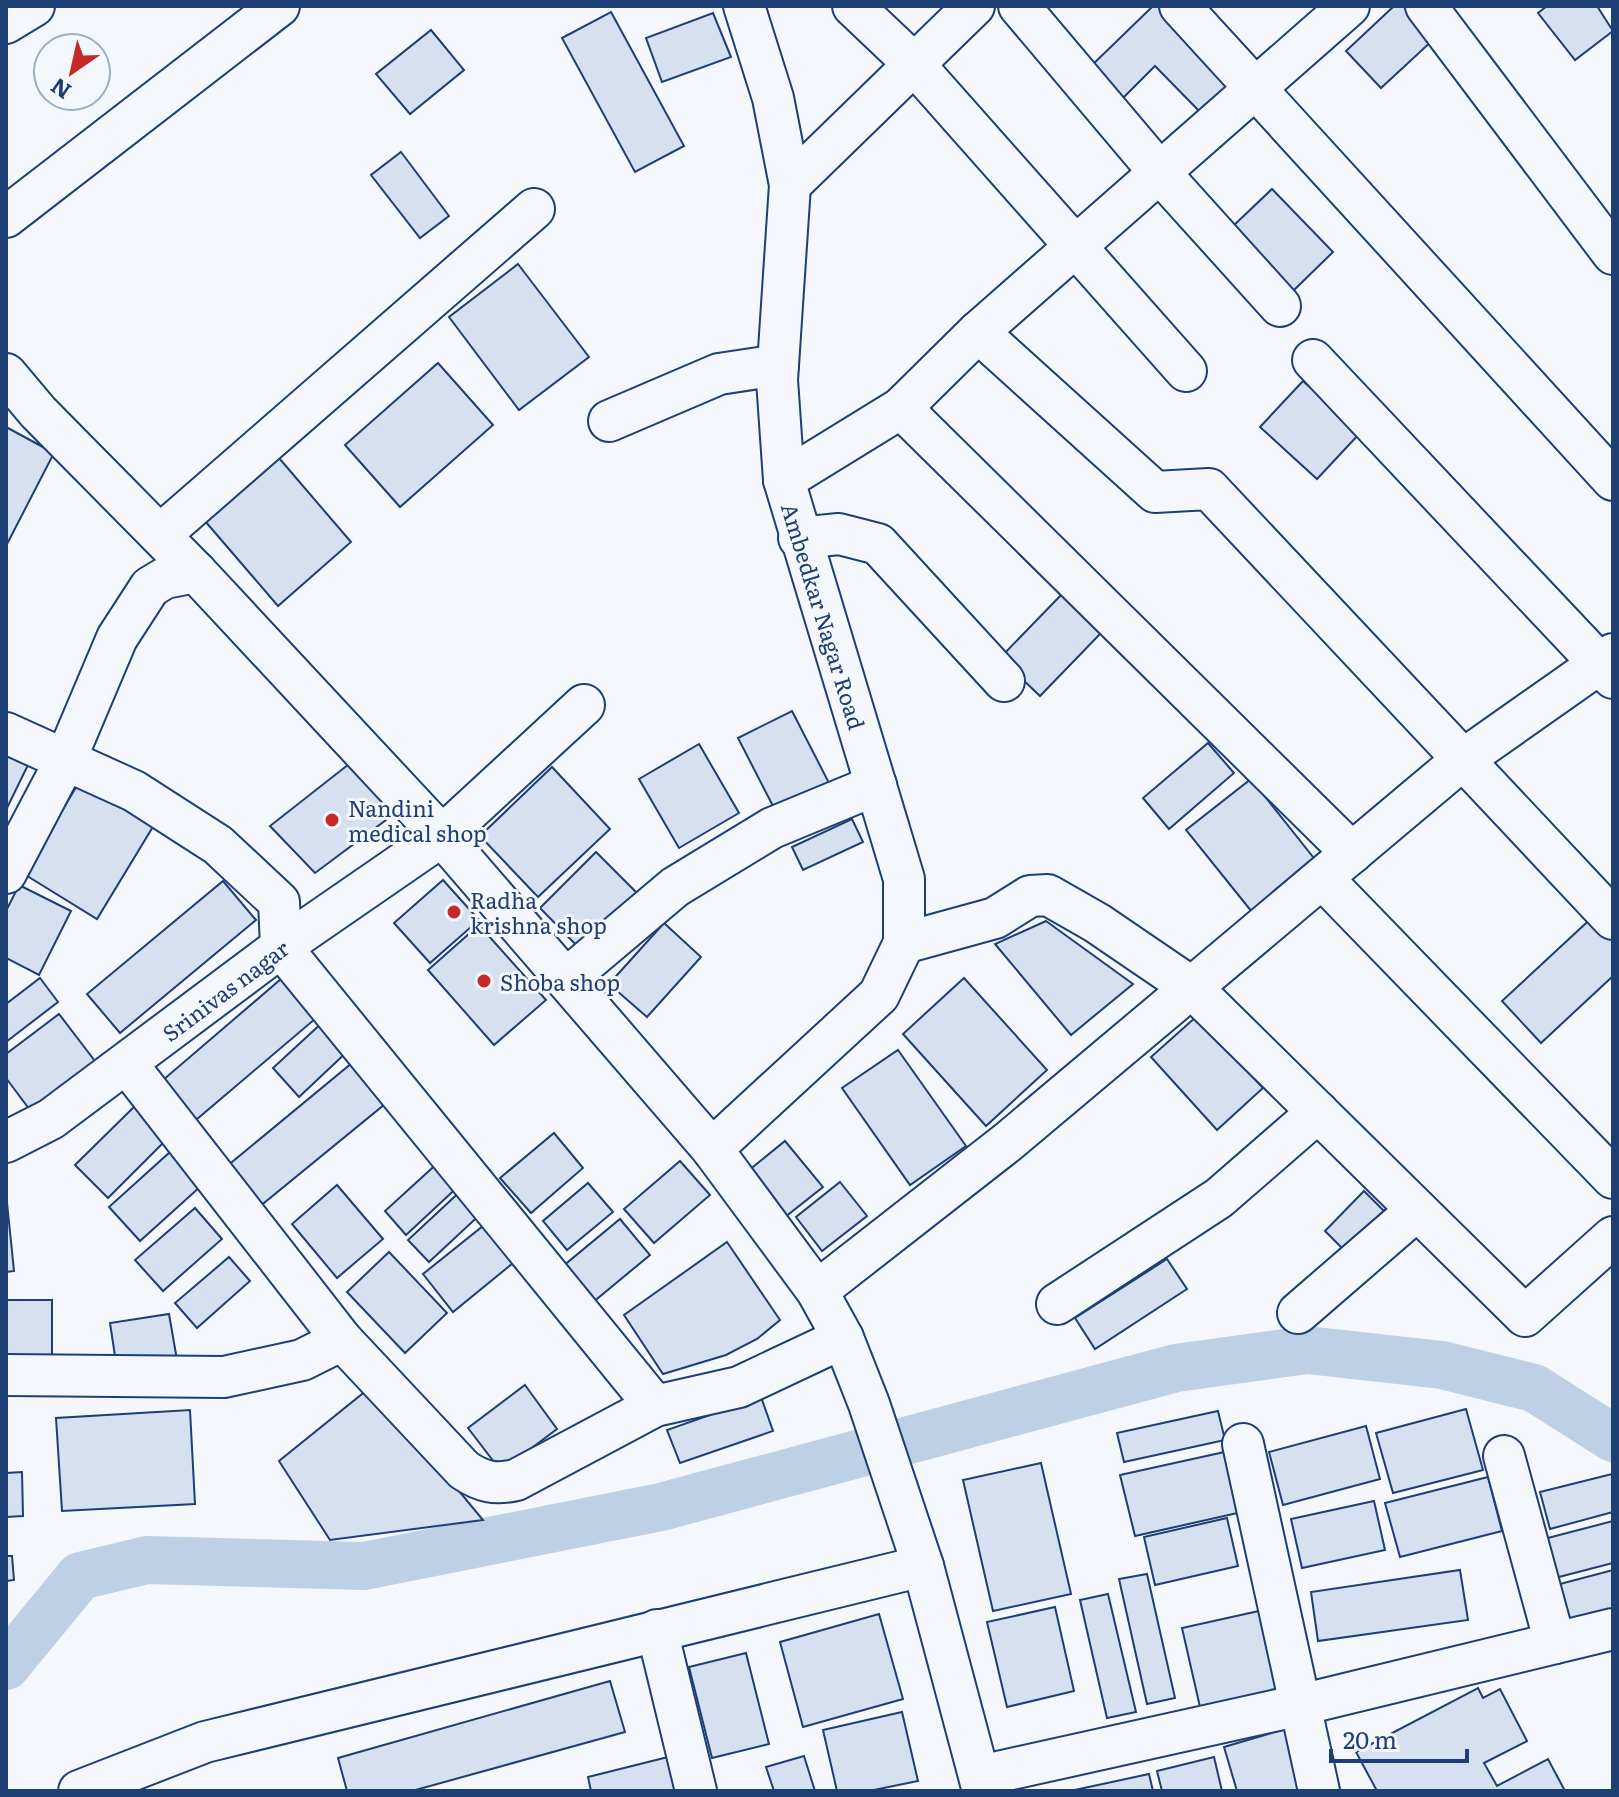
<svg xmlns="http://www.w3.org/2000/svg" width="1619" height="1797" font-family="Literata,serif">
	<rect width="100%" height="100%" fill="#f4f7fb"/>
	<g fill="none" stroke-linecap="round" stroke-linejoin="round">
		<polyline stroke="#bed0e5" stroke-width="48" points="6,1666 80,1576 147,1560 364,1566 661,1507 1176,1368 1307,1350 1442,1365 1534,1388 1613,1438"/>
	</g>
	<g fill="#d5e0f0" stroke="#1d3f73" stroke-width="2">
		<polygon points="1153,6 1171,6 1244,80 1205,117 1155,66 1120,101 1088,69"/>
		<polygon points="1394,6 1403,6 1434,39 1381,88 1346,51"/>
		<polygon points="1547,6 1597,6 1613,31 1575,60 1538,13"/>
		<polygon points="611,12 684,146 635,172 562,38"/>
		<polygon points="713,13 731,57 662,82 646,38"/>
		<polygon points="431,30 464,70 410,114 376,74"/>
		<polygon points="401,152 449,216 420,238 371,175"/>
		<polygon points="1272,189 1333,252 1293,291 1231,228"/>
		<polygon points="518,264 589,357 519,410 449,317"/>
		<polygon points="438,363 493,425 400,507 345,445"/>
		<polygon points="1303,381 1360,433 1317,479 1260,427"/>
		<polygon points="6,427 54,453 6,546"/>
		<polygon points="279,458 351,542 278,606 205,521"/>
		<polygon points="1062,594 1101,633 1040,696 1000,658"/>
		<polygon points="792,711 829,783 775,810 738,738"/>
		<polygon points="1208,743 1234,773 1169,829 1143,798"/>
		<polygon points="699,744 739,813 679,848 639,779"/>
		<polygon points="6,751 29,763 6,810"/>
		<polygon points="349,764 394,814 315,873 270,826"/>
		<polygon points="552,767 610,829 538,897 480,836"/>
		<polygon points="81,779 154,825 97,919 24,874"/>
		<polygon points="1251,779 1317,862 1252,912 1186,830"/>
		<polygon points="852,819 863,842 803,870 792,847"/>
		<polygon points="596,852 640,896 583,952 540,908"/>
		<polygon points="443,880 479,920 430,963 394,923"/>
		<polygon points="223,881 256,920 120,1033 87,994"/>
		<polygon points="19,885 71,911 39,975 6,958 6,911"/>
		<polygon points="1597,913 1613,930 1613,976 1541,1043 1502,1001"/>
		<polygon points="1046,921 1133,984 1071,1035 995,944"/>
		<polygon points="664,923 701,957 647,1017 609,984"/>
		<polygon points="479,925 546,1000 494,1045 428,970"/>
		<polygon points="40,978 58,1002 6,1042 6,1004"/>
		<polygon points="964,978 1047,1070 986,1126 903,1034"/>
		<polygon points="281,979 315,1019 190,1125 156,1086"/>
		<polygon points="59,1014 98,1065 33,1114 6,1078 6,1054"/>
		<polygon points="1197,1016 1263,1088 1217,1130 1151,1057"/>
		<polygon points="324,1021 350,1049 299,1097 273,1068"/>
		<polygon points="898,1050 966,1146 910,1185 842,1088"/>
		<polygon points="352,1063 385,1104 259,1207 226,1167"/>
		<polygon points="138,1103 170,1136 108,1198 75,1165"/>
		<polygon points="554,1133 583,1168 531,1213 500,1178"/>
		<polygon points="785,1141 823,1187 785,1217 748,1171"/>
		<polygon points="170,1152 201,1186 140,1241 109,1207"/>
		<polygon points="441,1160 463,1182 406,1235 385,1211"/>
		<polygon points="680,1161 710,1195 654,1243 624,1209"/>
		<polygon points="840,1182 867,1216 822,1251 796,1217"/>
		<polygon points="588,1183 613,1212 567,1250 543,1221"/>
		<polygon points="337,1185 383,1239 337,1278 292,1224"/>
		<polygon points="465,1187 485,1210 429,1262 408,1240"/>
		<polygon points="1364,1191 1390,1217 1351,1257 1325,1231"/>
		<polygon points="6,1193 14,1271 6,1272"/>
		<polygon points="195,1208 222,1239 163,1291 135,1260"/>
		<polygon points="620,1219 650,1255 592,1303 562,1267"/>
		<polygon points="488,1222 518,1259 453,1312 423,1274"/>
		<polygon points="727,1242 780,1320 757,1339 726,1355 663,1374 624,1315"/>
		<polygon points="389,1252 447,1313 405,1353 347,1292"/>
		<polygon points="229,1257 250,1281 197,1328 175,1303"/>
		<polygon points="1167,1259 1187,1289 1095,1349 1075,1318"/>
		<rect x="6" y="1300" width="46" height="70"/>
		<polygon points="169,1314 177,1360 117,1369 110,1323"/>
		<polygon points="525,1385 557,1429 501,1471 468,1428"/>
		<polygon points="372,1386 483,1520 330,1540 279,1461"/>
		<polygon points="761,1397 773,1431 680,1463 667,1430"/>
		<polygon points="1466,1409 1483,1470 1393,1493 1376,1433"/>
		<polygon points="190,1410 195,1504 62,1511 56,1418"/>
		<polygon points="1218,1411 1225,1440 1124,1462 1117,1433"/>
		<polygon points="1366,1426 1380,1479 1283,1505 1269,1452"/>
		<polygon points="1229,1451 1242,1512 1135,1536 1120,1475"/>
		<polygon points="1041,1463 1071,1594 993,1611 963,1480"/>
		<polygon points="22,1472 23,1516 6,1517 6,1473"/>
		<polygon points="1612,1474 1613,1512 1550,1529 1540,1492"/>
		<polygon points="1488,1477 1502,1531 1400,1557 1385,1503"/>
		<polygon points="1374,1501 1385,1550 1302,1568 1291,1519"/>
		<polygon points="1227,1518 1238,1566 1155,1585 1144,1537"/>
		<polygon points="1613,1521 1613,1563 1555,1578 1544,1539"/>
		<polygon points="6,1556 12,1556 14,1580 6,1581"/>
		<polygon points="1460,1570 1468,1620 1318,1641 1311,1592"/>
		<polygon points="1613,1570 1613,1610 1570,1621 1560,1584"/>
		<polygon points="1147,1574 1175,1698 1147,1704 1119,1579"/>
		<polygon points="1108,1594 1136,1712 1107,1718 1080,1600"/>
		<polygon points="1055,1607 1074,1691 1007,1707 987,1622"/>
		<polygon points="1268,1609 1286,1688 1200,1707 1182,1628"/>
		<polygon points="879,1614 903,1699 803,1727 780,1642"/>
		<polygon points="746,1653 769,1744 712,1758 689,1667"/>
		<polygon points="610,1681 625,1732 412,1791 347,1791 338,1758"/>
		<polygon points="1478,1688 1483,1698 1500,1689 1527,1741 1484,1763 1497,1786 1548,1759 1565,1791 1377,1791 1356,1752"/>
		<polygon points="902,1712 918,1781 869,1791 837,1791 823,1730"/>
		<polygon points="1285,1729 1304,1791 1237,1791 1224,1747"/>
		<polygon points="804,1756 815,1791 774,1791 766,1767"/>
		<polygon points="668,1757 676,1791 591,1791 588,1777"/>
		<polygon points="1214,1757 1222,1791 1162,1791 1157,1771"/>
		<polygon points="1149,1774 1153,1791 1070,1791"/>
	</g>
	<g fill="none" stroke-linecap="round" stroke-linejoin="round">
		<g stroke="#1d3f73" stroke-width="44">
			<g id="minor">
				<polyline points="853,6 912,62 1186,371"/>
				<polyline points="1019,6 1160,173 1280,306"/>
				<polyline points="1180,6 1613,480"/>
				<polyline points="1426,6 1613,254"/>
				<polyline points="6,23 34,6"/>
				<polyline points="790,185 974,6"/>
				<polyline points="6,217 279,6"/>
				<polyline points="978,332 1155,492 1209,489 1613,919"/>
				<polyline points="1313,360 1613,678"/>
				<polyline points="6,374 38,412 196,572 442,836 712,1149 817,1291 843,1338 869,1404 923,1566 983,1791"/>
				<polyline points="901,408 1352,853"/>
				<polyline points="609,421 719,374 778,365"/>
				<polyline points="784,480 901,408 978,332 1349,6"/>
				<polyline points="160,535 534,209"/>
				<polyline points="799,538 839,534 878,544 1004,681"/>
				<polyline points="6,733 134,791 218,845 279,902 281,947 655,1406"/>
				<polyline points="6,873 65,761 117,638 150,587 165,578 196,572"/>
				<polyline points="1323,879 1613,1178"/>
				<polyline points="904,943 995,918 1030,896 1048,895 1097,923 1191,987 1525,1316 1613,1237"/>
				<polyline points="566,979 675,887 772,828 876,785"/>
				<path d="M127 1064 342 1340 464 1470C482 1482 495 1485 516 1480L655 1406 739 1387 843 1338"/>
				<polyline points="6,1142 51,1119 281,947 442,836 584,705"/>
				<polyline points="712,1149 879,995 904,943 904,879 784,480 777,380 790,185 773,98 744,6"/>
				<polyline points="817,1291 1009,1141 1461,761 1613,654"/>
				<polyline points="1057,1304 1219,1198 1318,1112"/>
				<polyline points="1298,1313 1417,1210"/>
				<polyline points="6,1375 224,1377 302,1360 342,1340"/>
				<polyline points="1243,1444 1319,1791"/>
				<polyline points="1504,1456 1555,1643"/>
				<polyline points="657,1630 696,1791"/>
				<polyline points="980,1776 1300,1705 1613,1629"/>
				<polyline points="79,1791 205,1742 923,1566"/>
			</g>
		</g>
		<use href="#minor" stroke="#f4f7fb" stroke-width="40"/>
	</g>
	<g fill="#c62828" stroke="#f4f7fb" stroke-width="3">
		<circle cx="332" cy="820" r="8"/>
		<circle cx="454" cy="912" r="8"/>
		<circle cx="484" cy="981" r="8"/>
	</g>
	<g text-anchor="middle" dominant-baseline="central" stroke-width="6" stroke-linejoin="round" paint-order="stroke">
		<g font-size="22" fill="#1d3f73" stroke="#f4f7fb">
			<text transform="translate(824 616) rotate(73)">Ambedkar Nagar Road</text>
			<text transform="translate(225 990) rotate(-37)">Srinivas nagar</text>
		</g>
		<g font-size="22" fill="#1d3f73" stroke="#f4f7fb" text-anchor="start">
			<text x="348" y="807">Nandini<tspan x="348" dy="25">medical shop</tspan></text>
			<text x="470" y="899">Radha<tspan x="470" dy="25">krishna shop</tspan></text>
			<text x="500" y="981">Shoba shop</text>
		</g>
	</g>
	<rect width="1619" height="1797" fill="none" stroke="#1d3f73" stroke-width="16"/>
	<g transform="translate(72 72) rotate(214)"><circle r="38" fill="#f4f7fb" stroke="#9eadc5" stroke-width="2"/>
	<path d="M0-6L14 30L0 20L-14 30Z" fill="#c62828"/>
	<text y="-12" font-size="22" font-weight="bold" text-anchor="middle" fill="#1d3f73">N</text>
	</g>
	<path d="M1331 1749v12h136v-12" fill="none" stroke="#1d3f73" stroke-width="4"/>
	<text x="1343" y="1749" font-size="24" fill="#1d3f73" stroke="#f4f7fb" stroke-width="6" paint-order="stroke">20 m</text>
</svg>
